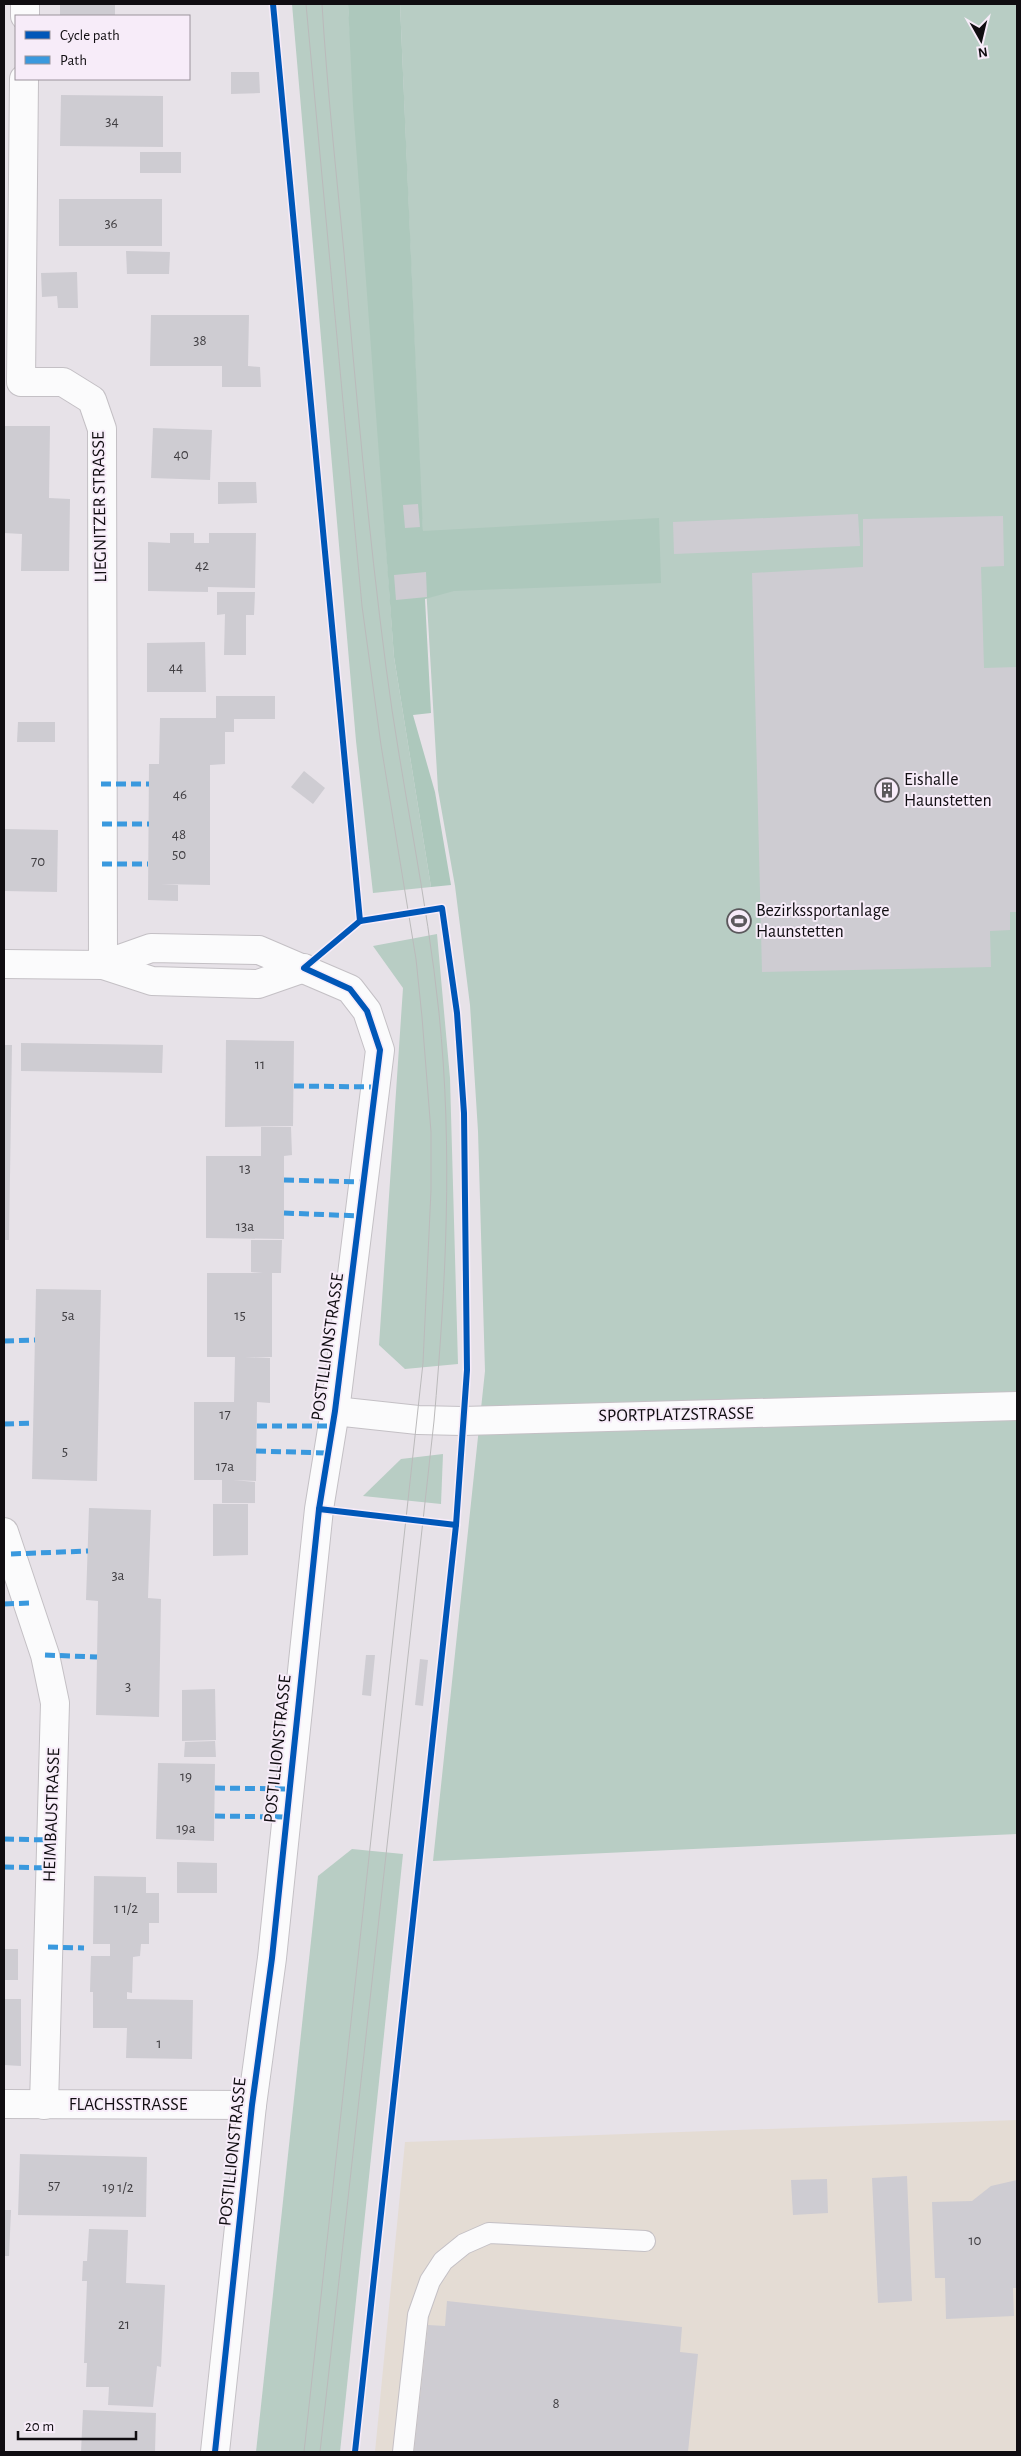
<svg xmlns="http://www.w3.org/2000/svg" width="1021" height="2456" font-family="'Alegreya Sans',sans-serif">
	<rect width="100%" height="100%" fill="#e7e2e8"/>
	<polygon fill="#e4dcd4" points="1017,2120 1017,2452 375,2452 405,2142"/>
	<g fill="#b8cdc4">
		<polygon points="292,4 348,4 394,657 431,887 373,893 356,741"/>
		<polygon points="400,4 1017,4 1017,1834 433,1861 485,1371 478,1131 470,1005 455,886 438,790 421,501"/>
		<polygon points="437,934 450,1078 458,1364 405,1369 379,1345 403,988 373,946"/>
		<polygon points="443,1454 441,1504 363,1496 401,1459"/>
		<polygon points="352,1849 403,1854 340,2452 256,2452 318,1876"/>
	</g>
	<polygon fill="#adc8bc" points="348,4 400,4 423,531 659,518 661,583 454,591 425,599 431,713 413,715 435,792 451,885 431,887 394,657 353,106"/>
	<g fill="#ceccd2">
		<rect x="60" y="4" width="55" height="12"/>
		<polygon points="231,72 259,72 260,93 231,94"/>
		<polygon points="61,95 163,96 163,147 60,146"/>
		<rect x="140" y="152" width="41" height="21"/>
		<rect x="59" y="199" width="103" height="47"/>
		<polygon points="126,251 170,252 169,274 127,274"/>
		<polygon points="77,272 78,308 58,308 57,296 42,297 41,273"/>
		<polygon points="151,315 249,315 248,366 260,367 261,387 222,387 222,366 150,366"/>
		<polygon points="4,426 50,426 49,498 70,499 69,571 21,571 22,534 4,533"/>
		<polygon points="153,428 212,430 210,480 151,478"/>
		<polygon points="218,482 256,482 257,503 218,504"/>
		<polygon points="418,504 420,527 405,528 403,505"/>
		<polygon points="858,514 860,546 674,554 673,522"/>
		<polygon points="1003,516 1004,566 981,567 984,668 1017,667 1017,912 1010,912 1010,930 990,931 991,967 762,972 752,573 863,567 863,519"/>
		<polygon points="170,533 194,533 194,543 209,543 209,533 256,533 255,588 208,587 208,592 148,591 148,542 170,543"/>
		<polygon points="426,572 427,597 396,600 394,575"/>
		<polygon points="217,592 255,592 254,615 246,615 246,655 224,655 225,614 217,615"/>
		<polygon points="205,642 206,692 147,692 147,643"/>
		<polygon points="216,696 275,696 275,719 234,719 234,732 225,732 225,764 210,765 210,885 161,884 178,885 178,901 148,900 149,764 159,764 160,718 216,718"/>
		<polygon points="18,722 55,722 55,742 17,742"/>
		<polygon points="304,771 325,788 313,804 291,787"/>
		<polygon points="4,829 58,830 57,892 4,891"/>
		<polygon points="226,1040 294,1041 293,1126 225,1127"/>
		<polygon points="21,1043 163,1045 162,1073 21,1071"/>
		<polygon points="4,1045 12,1045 9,1240 4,1240"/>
		<polygon points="261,1127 291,1127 292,1155 284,1156 284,1239 206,1238 206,1156 261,1156"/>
		<polygon points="251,1240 282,1240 281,1273 272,1273 272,1357 245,1357 270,1358 270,1403 257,1402 256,1481 233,1480 255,1482 255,1503 222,1503 222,1480 194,1480 194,1402 234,1402 235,1357 207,1357 207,1273 263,1273 251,1272"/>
		<polygon points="36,1289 101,1290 97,1481 32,1479"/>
		<polygon points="213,1504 248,1504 248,1555 213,1556"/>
		<polygon points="89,1508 151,1510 148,1598 161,1599 159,1717 96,1715 98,1601 86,1600"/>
		<polygon points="366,1655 375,1655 371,1696 362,1695"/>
		<polygon points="420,1659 428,1660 423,1706 415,1705"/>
		<polygon points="215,1689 216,1740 182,1741 182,1690"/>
		<polygon points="215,1741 216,1757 184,1757 185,1742"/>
		<polygon points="158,1763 215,1764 214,1841 156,1839"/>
		<polygon points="177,1862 217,1863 217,1893 177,1893"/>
		<polygon points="94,1876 146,1877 146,1893 159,1893 159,1923 149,1923 149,1944 141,1944 140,1956 133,1957 132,1993 127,1992 127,1999 193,2000 192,2059 126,2058 127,2028 93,2028 93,1992 90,1992 91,1956 110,1956 110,1944 93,1944"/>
		<rect x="4" y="1949" width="14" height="31"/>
		<polygon points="4,1999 21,1999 21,2066 4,2065"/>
		<polygon points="20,2154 147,2157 146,2217 18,2215"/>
		<polygon points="907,2176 912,2301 878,2303 872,2178"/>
		<polygon points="827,2179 828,2213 793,2215 791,2180"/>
		<polygon points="1017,2180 1017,2288 1013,2288 1014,2316 946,2319 945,2278 935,2278 932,2202 972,2201 991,2186"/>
		<polygon points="4,2210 11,2210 9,2256 4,2256"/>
		<polygon points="89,2229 128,2230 126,2283 165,2285 161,2367 157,2366 153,2407 108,2405 109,2387 86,2387 87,2363 84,2363 87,2281 82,2281 83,2261 87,2261"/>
		<polygon points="447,2301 682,2327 680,2352 698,2354 688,2452 414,2452 428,2325 445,2326"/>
		<polygon points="83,2410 156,2413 155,2452 81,2452"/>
	</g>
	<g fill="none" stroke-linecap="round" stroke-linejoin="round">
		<g stroke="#c4c0c5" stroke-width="22">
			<polyline id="lane" points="403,2452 418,2315 430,2281 443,2261 464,2244 489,2233 645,2241"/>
		</g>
		<g stroke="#c4c0c5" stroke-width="30">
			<g id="street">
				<polyline points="25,16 25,4"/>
				<polyline points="24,79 21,382 63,382 92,400 102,429 103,965"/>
				<polyline points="4,964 103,965 152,981 258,984 304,968"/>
				<polyline points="103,965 151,948 259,950 350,989 367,1011 380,1050 335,1411"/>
				<polyline points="4,1532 45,1655 55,1703 44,2105"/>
				<polyline points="4,2104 252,2105"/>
			</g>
		</g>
		<g stroke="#c4c0c5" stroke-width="30">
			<polyline id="secondary" points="215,2452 252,2105 272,1958 319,1509 335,1411 418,1420 462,1421 1017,1406"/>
		</g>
		<use href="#lane" stroke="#fbfbfc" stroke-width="20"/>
		<use href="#street" stroke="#fbfbfc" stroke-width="28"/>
		<use href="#secondary" stroke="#fbfbfc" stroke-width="28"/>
		<g stroke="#bbbabb" stroke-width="1">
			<polyline points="304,2452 423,1363 431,1190 431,1132 422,1017 416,959 381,745 362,606 306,4"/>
			<path d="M320 2452 434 1421C446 1285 453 1149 439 1013 427 897 401 783 386 667 368 529 356 391 344 253 336 170 327 87 322 4"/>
		</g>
		<g stroke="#3a99de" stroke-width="5" stroke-dasharray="10 5" stroke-linecap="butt">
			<polyline points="101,784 149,784"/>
			<polyline points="102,824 149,824"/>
			<polyline points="102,864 148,864"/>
			<polyline points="294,1086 376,1087"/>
			<polyline points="284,1180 364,1182"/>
			<polyline points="284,1213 360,1216"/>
			<polyline points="4,1341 35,1340"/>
			<polyline points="4,1424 33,1423"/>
			<polyline points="257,1426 332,1426"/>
			<polyline points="256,1451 328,1453"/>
			<polyline points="11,1554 88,1551"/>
			<polyline points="4,1604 29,1603"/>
			<polyline points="45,1655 97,1657"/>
			<polyline points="215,1788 289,1789"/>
			<polyline points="215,1816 286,1817"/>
			<polyline points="4,1839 51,1840"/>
			<polyline points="4,1867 50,1868"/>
			<polyline points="48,1947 84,1948"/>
		</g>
		<g stroke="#f7ecf9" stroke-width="9">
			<g id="cycleway">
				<polyline points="273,4 360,921"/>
				<polyline points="319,1509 456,1525"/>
				<polyline points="215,2452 252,2105 272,1958 319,1509 335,1411 380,1050 367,1011 350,989 304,968 360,921 442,908 457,1013 464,1113 467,1370 456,1525 355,2452"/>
			</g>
		</g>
		<use href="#cycleway" stroke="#0057b8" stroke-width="6"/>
	</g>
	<defs>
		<g id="building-ring" transform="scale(1.25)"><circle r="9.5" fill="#f7ecf9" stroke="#5b585c" stroke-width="1.5"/><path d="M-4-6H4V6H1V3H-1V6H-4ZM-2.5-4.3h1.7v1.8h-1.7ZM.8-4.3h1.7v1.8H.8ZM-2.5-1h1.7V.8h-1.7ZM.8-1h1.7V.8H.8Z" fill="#5b585c"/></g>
		<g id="stadium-ring" transform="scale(1.25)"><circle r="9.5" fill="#f7ecf9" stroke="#5b585c" stroke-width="1.5"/><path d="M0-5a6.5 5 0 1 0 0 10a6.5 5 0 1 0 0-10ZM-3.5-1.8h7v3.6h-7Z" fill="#5b585c"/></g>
	</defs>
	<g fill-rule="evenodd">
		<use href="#building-ring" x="887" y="790"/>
		<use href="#stadium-ring" x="739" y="921"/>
	</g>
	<g text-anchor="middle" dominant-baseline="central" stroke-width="4" stroke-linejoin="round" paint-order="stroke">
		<g font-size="15" fill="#403e42">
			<text x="112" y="121">34</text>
			<text x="111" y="223">36</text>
			<text x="200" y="340">38</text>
			<text x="181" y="454">40</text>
			<text x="202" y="565">42</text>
			<text x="176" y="667">44</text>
			<text x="180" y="794">46</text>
			<text x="179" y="834">48</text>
			<text x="179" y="854">50</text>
			<text x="38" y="861">70</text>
			<text x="260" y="1064">11</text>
			<text x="245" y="1168">13</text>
			<text x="245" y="1226">13a</text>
			<text x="68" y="1315">5a</text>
			<text x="240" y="1315">15</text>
			<text x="225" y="1414">17</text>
			<text x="65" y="1451">5</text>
			<text x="225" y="1466">17a</text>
			<text x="118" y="1575">3a</text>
			<text x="128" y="1686">3</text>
			<text x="186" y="1776">19</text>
			<text x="186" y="1828">19a</text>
			<text x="126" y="1908">1 1/2</text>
			<text x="159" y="2043">1</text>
			<text x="54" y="2185">57</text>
			<text x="118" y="2187">19 1/2</text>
			<text x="975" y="2240">10</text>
			<text x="124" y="2324">21</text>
			<text x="556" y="2403">8</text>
		</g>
		<g font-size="18" fill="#100d11" stroke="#f7ecf9">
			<text transform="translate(100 507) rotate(-91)">LIEGNITZER STRASSE</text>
			<text transform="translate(328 1347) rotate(-82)">POSTILLIONSTRASSE</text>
			<text transform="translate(676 1415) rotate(-1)">SPORTPLATZSTRASSE</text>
			<text transform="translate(278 1749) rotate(-84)">POSTILLIONSTRASSE</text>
			<text transform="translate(52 1815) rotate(-88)">HEIMBAUSTRASSE</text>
			<text x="128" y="2105">FLACHSSTRASSE</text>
			<text transform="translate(233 2152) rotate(-84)">POSTILLIONSTRASSE</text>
		</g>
		<g font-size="18" fill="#100d11" stroke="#f7ecf9" text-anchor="start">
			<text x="904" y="780">Eishalle<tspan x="904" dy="21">Haunstetten</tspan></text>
			<text x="756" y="911">Bezirkssportanlage<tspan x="756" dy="21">Haunstetten</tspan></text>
		</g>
	</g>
	<rect width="1021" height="2456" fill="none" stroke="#100d11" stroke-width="10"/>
	<rect x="15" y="15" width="175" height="65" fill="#f7ecf9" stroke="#9b939c"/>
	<rect x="25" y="31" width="25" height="8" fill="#0057b8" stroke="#9b939c"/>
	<text x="60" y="40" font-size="15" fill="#100d11">Cycle path</text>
	<rect x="25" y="56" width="25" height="8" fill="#3a99de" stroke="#9b939c"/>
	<text x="60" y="65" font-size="15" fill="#100d11">Path</text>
	<g transform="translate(981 40) rotate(172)" stroke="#f7ecf9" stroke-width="4" paint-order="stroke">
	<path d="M0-4L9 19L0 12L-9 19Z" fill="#100d11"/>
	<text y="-8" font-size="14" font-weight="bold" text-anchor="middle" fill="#100d11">N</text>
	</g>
	<path d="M18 2431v8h118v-8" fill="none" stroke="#100d11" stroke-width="2.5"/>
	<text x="25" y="2431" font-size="15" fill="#100d11" stroke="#f7ecf9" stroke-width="4" paint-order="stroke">20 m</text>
</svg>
